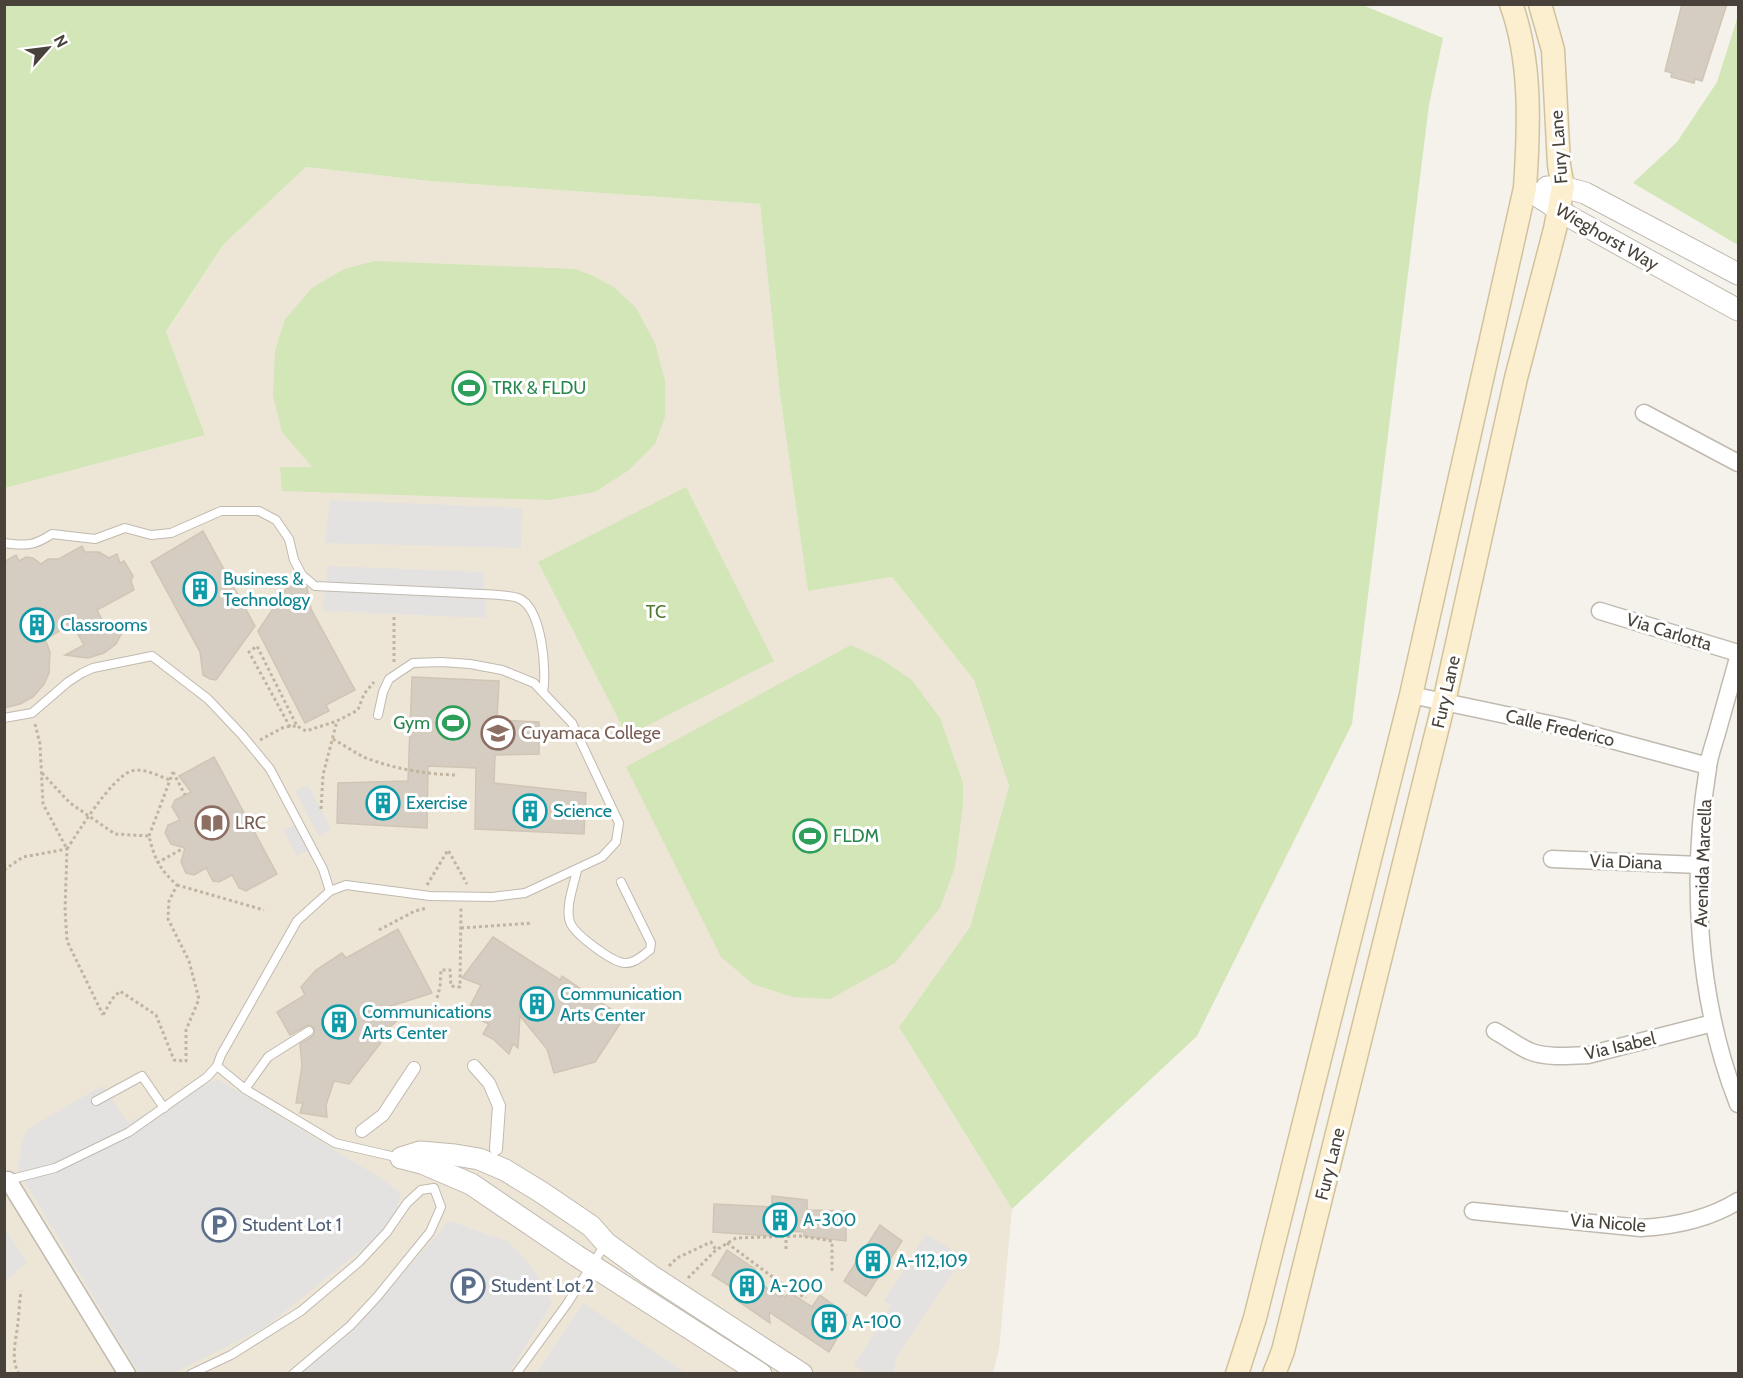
<svg xmlns="http://www.w3.org/2000/svg" width="1743" height="1378" font-family="Cabin,sans-serif">
	<rect width="100%" height="100%" fill="#f5f2ec"/>
	<polygon fill="#ede6d7" points="306,167 429,181 760,204 780,395 808,590 892,577 974,680 1009,786 970,927 899,1027 1012,1209 999,1350 993,1373 5,1374 5,488 205,435 166,333 223,245"/>
	<g fill="#d3e6b8">
		<polygon points="1360,4 1443,38 1429,105 1352,724 1197,1036 1012,1209 899,1027 970,927 1009,786 974,680 892,577 808,591 780,395 760,204 429,181 306,167 223,245 166,332 205,435 5,488 5,5"/>
		<polygon points="1738,16 1738,245 1633,183 1677,142 1717,82"/>
		<polygon points="375,261 575,269 593,276 614,287 636,308 655,343 665,381 665,417 655,444 629,470 595,492 549,500 282,491 280,467 312,467 282,432 273,396 275,351 285,319 312,288 344,269"/>
		<polygon points="686,487 774,661 627,736 538,562"/>
		<polygon points="851,645 881,659 912,680 940,718 963,783 963,805 955,867 940,908 895,963 830,999 792,997 753,984 721,957 626,767"/>
	</g>
	<g fill="#e4e2e0">
		<polygon points="330,500 522,508 521,548 325,543"/>
		<polygon points="328,566 484,572 486,618 322,611"/>
		<polygon points="308,785 331,829 319,836 295,791"/>
		<polygon points="295,825 308,851 297,856 283,830"/>
		<polygon points="218,1079 379,1177 401,1193 396,1212 375,1239 264,1328 174,1373 139,1373 17,1169 23,1138 29,1128 102,1086 128,1122"/>
		<polygon points="449,1221 508,1241 534,1269 552,1303 510,1372 508,1374 302,1373 356,1328"/>
		<polygon points="4,1227 27,1262 5,1282 4,1282"/>
		<polygon points="926,1234 963,1257 896,1358 894,1373 866,1373 854,1366 891,1305 884,1301"/>
		<polygon points="583,1303 686,1373 536,1373"/>
	</g>
	<g fill="#d6cdc2" stroke="#d0c5b5" stroke-width="1.5">
		<polygon points="1682,4 1727,4 1702,81 1695,79 1694,83 1671,77 1672,73 1665,71"/>
		<polygon points="203,531 255,626 216,680 210,679 203,675 200,652 151,562"/>
		<polygon points="82,546 85,552 99,552 109,558 117,554 120,563 124,561 133,576 131,581 134,590 97,610 108,632 128,621 116,644 104,653 88,658 65,655 84,645 72,624 45,639 50,652 49,673 44,684 33,697 20,704 4,708 4,562 16,555 19,561 26,557 33,558 41,564 48,559 59,559"/>
		<polygon points="297,579 307,588 311,609 355,690 326,705 329,711 305,723 258,631 292,580"/>
		<polygon points="412,677 499,681 497,720 539,722 539,754 495,755 494,783 586,793 584,834 475,829 476,768 428,766 427,828 337,823 338,783 408,781"/>
		<polygon points="214,757 277,874 246,891 239,888 232,875 219,882 213,881 206,868 194,875 186,873 181,862 185,848 171,844 165,833 168,825 180,820 172,807 175,800 191,792 179,776"/>
		<polygon points="398,929 432,993 388,1007 398,1020 381,1035 383,1040 349,1084 334,1081 326,1105 327,1117 300,1113 303,1103 296,1103 302,1066 300,1044 313,1036 315,1030 312,1026 308,1025 290,1035 277,1012 305,995 301,987 316,970 342,953 346,958"/>
		<polygon points="493,937 560,980 562,976 624,1018 595,1062 554,1073 547,1049 520,1016 518,1048 513,1044 509,1054 493,1039 483,1034 489,1024 466,1014 481,985 462,978"/>
		<polygon points="772,1196 807,1200 807,1210 846,1211 846,1241 804,1236 804,1232 772,1230 771,1236 713,1232 714,1204 772,1207"/>
		<polygon points="880,1225 902,1241 866,1296 844,1281"/>
		<polygon points="727,1250 755,1269 753,1274 756,1277 755,1280 780,1297 781,1294 785,1297 789,1292 812,1307 820,1295 847,1315 843,1321 846,1323 829,1352 769,1312 770,1323 735,1299 739,1292 712,1275"/>
	</g>
	<g fill="none" stroke-linecap="round" stroke-linejoin="round">
		<g stroke="#c0b9af" stroke-width="10">
			<g id="service">
				<path d="M4 543C26 546 34 546 52 534L95 539 125 528 151 535 171 533 221 511H259L276 520 289 539 294 560 302 575 315 586C364 588 414 591 463 593 476 594 508 594 518 598 542 607 547 670 543 692"/>
				<polyline points="4,718 32,713 68,682 82,673 93,668 152,656 208,699 242,735 270,769 323,869 330,891"/>
				<path d="M577 870C574 885 565 907 570 922 574 934 613 963 625 963 634 964 643 955 650 950L651 943 621 882"/>
				<polyline points="217,1066 221,1055 297,921 330,891 346,885 430,896 492,897 525,893 602,857 616,842 619,823 572,723 534,683 502,670 470,664 441,662 413,663 389,679 383,692 378,715"/>
				<polyline points="245,1089 268,1057 309,1031"/>
				<polyline points="96,1101 142,1076 164,1108"/>
				<polyline points="8,1180 55,1168 129,1132 207,1077 217,1066 245,1089 335,1143 400,1158"/>
				<polyline points="191,1374 231,1355 301,1311 359,1262 387,1232 407,1203 421,1190 434,1188 441,1207 430,1232 377,1297 350,1326 293,1374"/>
				<polyline points="516,1374 567,1304 606,1243"/>
			</g>
		</g>
		<g stroke="#c0b9af" stroke-width="14">
			<g id="pedestrian">
				<polyline points="474,1066 489,1083 499,1106 496,1149"/>
				<polyline points="362,1131 383,1115 414,1068"/>
			</g>
		</g>
		<g stroke="#c0b9af" stroke-width="19">
			<g id="minor">
				<polyline points="1644,413 1738,463"/>
				<polyline points="1600,611 1738,653"/>
				<path d="M1738 658C1731 683 1724 708 1717 733 1714 744 1709 756 1708 768 1690 877 1697 1000 1738 1104"/>
				<polyline points="1411,695 1563,727 1708,766"/>
				<polyline points="1552,859 1700,865"/>
				<path d="M1495 1031C1506 1037 1518 1046 1529 1051 1546 1058 1570 1056 1588 1055L1713 1023"/>
				<polyline points="4,1180 8,1180 127,1374"/>
				<path d="M1473 1211 1641 1228C1676 1226 1709 1219 1738 1201"/>
			</g>
		</g>
		<g stroke="#c0b9af" stroke-width="23">
			<g id="tertiary">
				<polyline points="1547,187 1563,187 1585,193 1738,274"/>
				<polyline points="1525,188 1570,217 1738,310"/>
				<polyline points="401,1158 420,1152 455,1155 479,1159 505,1170 541,1192 591,1226 606,1243 650,1275 802,1374"/>
				<polyline points="406,1159 422,1163 471,1184 577,1256 761,1374"/>
			</g>
		</g>
		<g stroke="#d1c29e" stroke-width="25">
			<g id="secondary">
				<path d="M1237 1374 1255 1318 1411 695 1525 188C1529 128 1532 62 1511 4"/>
				<polyline points="1274,1374 1283,1351 1444,702 1516,378 1555,229 1563,187 1559,165 1553,50 1540,4"/>
			</g>
		</g>
		<g stroke="#c1b4a1" stroke-width="3" stroke-dasharray="3 3" stroke-linecap="butt">
			<polyline points="394,662 394,614"/>
			<path d="M35 724 40 744 43 804 67 849C80 829 109 782 129 772 142 766 158 776 170 780"/>
			<polyline points="290,727 249,652 257,646 297,726 306,731 337,721"/>
			<path d="M333 739C344 745 355 753 366 758 395 769 425 774 455 775"/>
			<polyline points="260,740 284,727 297,726"/>
			<polyline points="173,772 185,795"/>
			<path d="M42 773 70 803 115 834 149 836C154 858 160 870 177 885L169 901 168 919 189 961 199 999 186 1030V1061L174 1060 156 1015 120 991 112 999 103 1015"/>
			<polyline points="321,809 323,775 337,721 358,710 364,694 374,682"/>
			<polyline points="149,836 173,772"/>
			<polyline points="157,863 182,849"/>
			<polyline points="4,870 23,857 67,849 65,910 67,941 103,1015"/>
			<polyline points="177,885 264,910"/>
			<polyline points="427,885 448,850 467,884"/>
			<polyline points="461,928 533,923"/>
			<polyline points="379,930 415,911 427,908"/>
			<polyline points="437,998 440,987 441,970 450,970 451,986 460,987 461,908"/>
			<polyline points="727,1243 786,1287 806,1298"/>
			<polyline points="786,1249 786,1237"/>
			<polyline points="669,1266 677,1258 711,1242 716,1250"/>
			<polyline points="688,1278 716,1250 736,1238 800,1236 832,1241 832,1271"/>
			<path d="M19 1374C11 1360 15 1345 17 1330 19 1317 19 1304 21 1291"/>
		</g>
		<use href="#service" stroke="#fff" stroke-width="8"/>
		<use href="#pedestrian" stroke="#fff" stroke-width="12"/>
		<use href="#minor" stroke="#fff" stroke-width="16"/>
		<use href="#tertiary" stroke="#fff" stroke-width="21"/>
		<use href="#secondary" stroke="#fbefcf" stroke-width="22"/>
	</g>
	<defs>
		<g id="stadium-ring" transform="scale(1.725)"><circle r="9.5" fill="#fff" stroke="#2e9e5b" stroke-width="1.5"/><path d="M0-5a6.5 5 0 1 0 0 10a6.5 5 0 1 0 0-10ZM-3.5-1.8h7v3.6h-7Z" fill="#2e9e5b"/></g>
		<g id="building-ring" transform="scale(1.725)"><circle r="9.5" fill="#fff" stroke="#0f9aa8" stroke-width="1.5"/><path d="M-4-6H4V6H1V3H-1V6H-4ZM-2.5-4.3h1.7v1.8h-1.7ZM.8-4.3h1.7v1.8H.8ZM-2.5-1h1.7V.8h-1.7ZM.8-1h1.7V.8H.8Z" fill="#0f9aa8"/></g>
		<g id="university-ring" transform="scale(1.725)"><circle r="9.5" fill="#fff" stroke="#8d6e63" stroke-width="1.5"/><path d="M0-5L7-2L0 1L-7-2ZM-4 1L0 2.5L4 1V4Q0 6-4 4Z" fill="#8d6e63"/></g>
		<g id="library-ring" transform="scale(1.725)"><circle r="9.5" fill="#fff" stroke="#8d6e63" stroke-width="1.5"/><path d="M-6-4Q-3-5.5-.7-3.5V5Q-3 3-6 4ZM6-4Q3-5.5 .7-3.5V5Q3 3 6 4Z" fill="#8d6e63"/></g>
		<g id="parking-ring" transform="scale(1.725)"><circle r="9.5" fill="#fff" stroke="#5c6f8a" stroke-width="1.5"/><path d="M-3.5-5.5H1a3.5 3.5 0 0 1 0 7H-1V5.5H-3.5ZM-1-3.4V-.6H.8a1.4 1.4 0 0 0 0-2.8Z" fill="#5c6f8a"/></g>
	</defs>
	<g fill-rule="evenodd">
		<use href="#stadium-ring" x="469" y="388"/>
		<use href="#building-ring" x="200" y="589"/>
		<use href="#building-ring" x="37" y="625"/>
		<use href="#stadium-ring" x="453" y="723"/>
		<use href="#university-ring" x="498" y="733"/>
		<use href="#building-ring" x="383" y="803"/>
		<use href="#building-ring" x="530" y="811"/>
		<use href="#library-ring" x="212" y="823"/>
		<use href="#stadium-ring" x="810" y="836"/>
		<use href="#building-ring" x="537" y="1004"/>
		<use href="#building-ring" x="339" y="1022"/>
		<use href="#building-ring" x="780" y="1220"/>
		<use href="#parking-ring" x="219" y="1225"/>
		<use href="#building-ring" x="873" y="1261"/>
		<use href="#parking-ring" x="468" y="1286"/>
		<use href="#building-ring" x="747" y="1286"/>
		<use href="#building-ring" x="829" y="1322"/>
	</g>
	<g text-anchor="middle" dominant-baseline="central" stroke-width="6" stroke-linejoin="round" paint-order="stroke">
		<g font-size="18" fill="#49423a" stroke="#fff">
			<text transform="translate(1559 147) rotate(-94)">Fury Lane</text>
			<text transform="translate(1607 237) rotate(30)">Wieghorst Way</text>
			<text transform="translate(1669 632) rotate(17)">Via Carlotta</text>
			<text transform="translate(1446 692) rotate(-77)">Fury Lane</text>
			<text transform="translate(1560 728) rotate(13)">Calle Frederico</text>
			<text transform="translate(1626 862) rotate(2)">Via Diana</text>
			<text transform="translate(1703 863) rotate(-88)">Avenida Marcella</text>
			<text transform="translate(1620 1046) rotate(-13)">Via Isabel</text>
			<text transform="translate(1330 1164) rotate(-76)">Fury Lane</text>
			<text transform="translate(1608 1223) rotate(4)">Via Nicole</text>
		</g>
		<g font-size="18" fill="#27864d" stroke="#fff" text-anchor="start">
			<text x="492" y="388">TRK &amp; FLDU</text>
			<text x="430" y="723" text-anchor="end">Gym</text>
			<text x="833" y="836">FLDM</text>
		</g>
		<g font-size="18" fill="#0d838f" stroke="#fff" text-anchor="start">
			<text x="223" y="579">Business &amp;<tspan x="223" dy="21">Technology</tspan></text>
			<text x="60" y="625">Classrooms</text>
			<text x="406" y="803">Exercise</text>
			<text x="553" y="811">Science</text>
			<text x="560" y="994">Communication<tspan x="560" dy="21">Arts Center</tspan></text>
			<text x="362" y="1012">Communications<tspan x="362" dy="21">Arts Center</tspan></text>
			<text x="803" y="1220">A-300</text>
			<text x="896" y="1261">A-112,109</text>
			<text x="770" y="1286">A-200</text>
			<text x="852" y="1322">A-100</text>
		</g>
		<g font-size="18" fill="#4e7830" stroke="#fff">
			<text x="656" y="612">TC</text>
		</g>
		<g font-size="18" fill="#785e54" stroke="#fff" text-anchor="start">
			<text x="521" y="733">Cuyamaca College</text>
			<text x="235" y="823">LRC</text>
		</g>
		<g font-size="18" fill="#4e5e75" stroke="#fff" text-anchor="start">
			<text x="242" y="1225">Student Lot 1</text>
			<text x="491" y="1286">Student Lot 2</text>
		</g>
	</g>
	<rect width="1743" height="1378" fill="none" stroke="#49423a" stroke-width="12"/>
	<g transform="translate(48 48) rotate(62)" stroke="#ffffff" stroke-width="4.5" paint-order="stroke">
	<path d="M0-4.5L10 22L0 15L-10 22Z" fill="#49423a"/>
	<text y="-9" font-size="16" font-weight="bold" text-anchor="middle" fill="#49423a">N</text>
	</g>
</svg>
